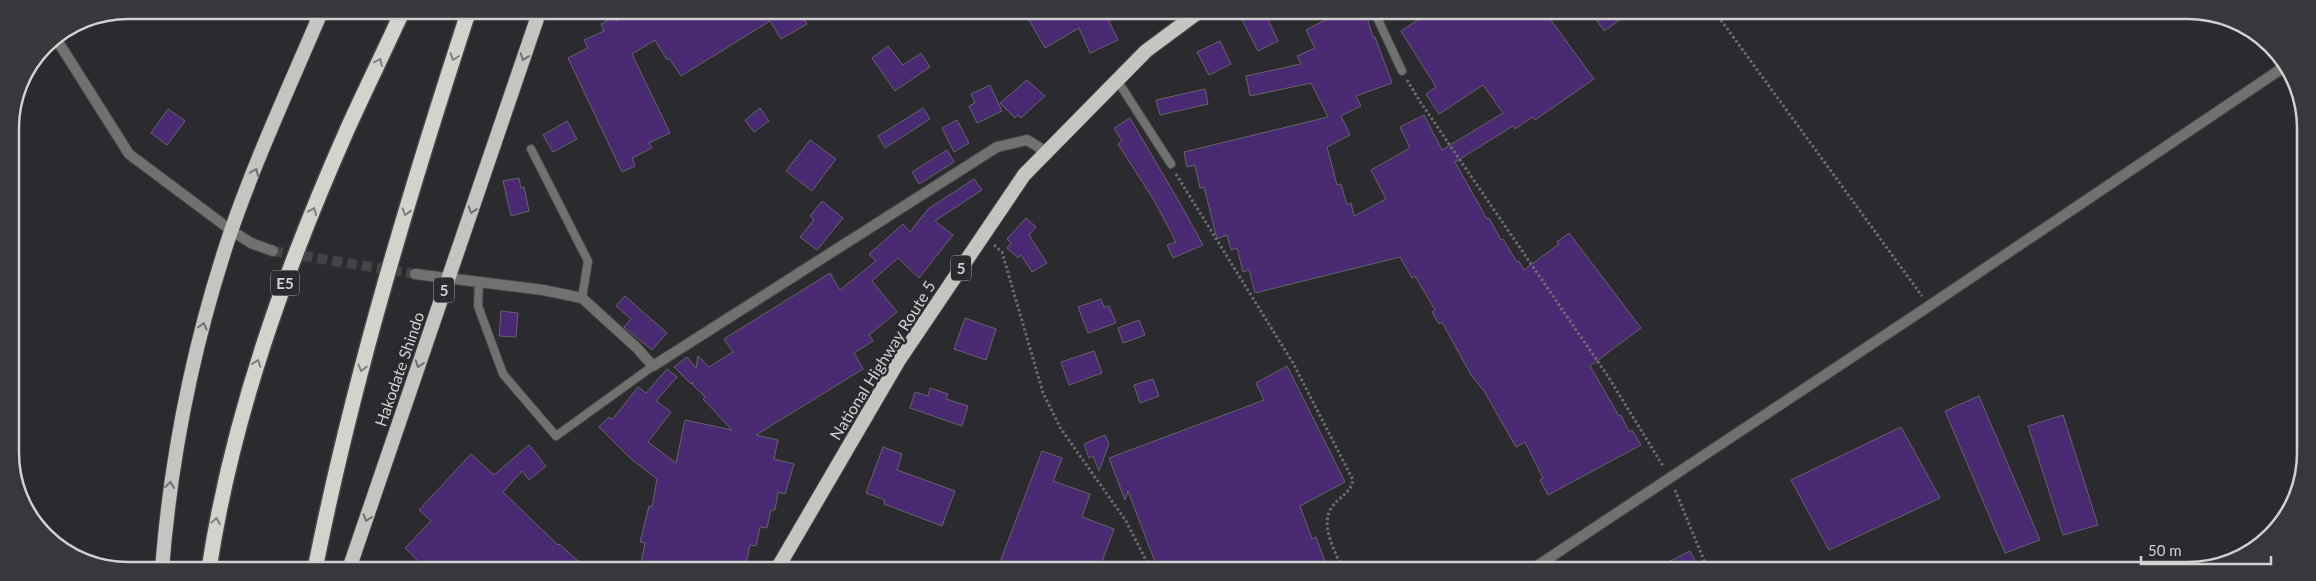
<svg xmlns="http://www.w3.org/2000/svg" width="2316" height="581" font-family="Lato,sans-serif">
	<rect width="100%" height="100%" fill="#2b2a2e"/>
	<g fill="#492a72" stroke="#656468">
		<polygon points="632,11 799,11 807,24 781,39 770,21 681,76 669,58 667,60 655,40 632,54 670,133 649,143 652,148 632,158 635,166 622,172 568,58 588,48 584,40 604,31 601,24 614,17 616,21"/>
		<polygon points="1024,11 1104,11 1118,40 1090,53 1079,28 1045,48"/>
		<polygon points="1251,11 1264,11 1278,41 1258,51 1240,16"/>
		<polygon points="1332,11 1365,11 1373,37 1375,37 1392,83 1356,96 1361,106 1341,116 1350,135 1327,147 1337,185 1341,184 1347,205 1351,203 1354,216 1386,199 1371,170 1410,148 1400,127 1424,115 1442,150 1503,113 1483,85 1439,114 1426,94 1436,87 1401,31 1432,11 1545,12 1594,79 1535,120 1532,117 1515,129 1513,126 1455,162 1487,219 1489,218 1501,240 1503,239 1517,262 1519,261 1524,270 1559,244 1557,242 1569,233 1641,328 1590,366 1619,416 1621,415 1629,432 1632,430 1641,445 1548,495 1540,480 1543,478 1525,442 1516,447 1484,391 1471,375 1442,322 1439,324 1432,312 1435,310 1415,276 1412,278 1400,257 1255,293 1249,270 1243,272 1237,248 1231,250 1227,235 1217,239 1204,187 1200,188 1195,165 1187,167 1184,152 1328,117 1311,83 1250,96 1246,76 1301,64 1297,56 1315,48 1306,30 1333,16"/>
		<polygon points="1591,12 1631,12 1604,31"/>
		<polygon points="1220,41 1231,64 1209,75 1197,52"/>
		<polygon points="888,46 903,65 921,53 930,67 895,91 872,58"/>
		<polygon points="1027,80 1045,96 1021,118 1018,115 1015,118 1000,103"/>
		<polygon points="990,85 1002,111 977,123 969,106 975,103 971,94"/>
		<polygon points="1205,89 1208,104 1160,115 1156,100"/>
		<polygon points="760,108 769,121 754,132 745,120"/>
		<polygon points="923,108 930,119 885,148 878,136"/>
		<polygon points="168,109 185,121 167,145 151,133"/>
		<polygon points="1130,118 1181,205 1203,245 1173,258 1167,245 1176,242 1155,202 1118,144 1122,141 1114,128"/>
		<polygon points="957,120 969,143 954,152 942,128"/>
		<polygon points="567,121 577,139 553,152 543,135"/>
		<polygon points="810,140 836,159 812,191 786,171"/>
		<polygon points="947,150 954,162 919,184 912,172"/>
		<polygon points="519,178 521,188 524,187 529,211 511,216 503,181"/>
		<polygon points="974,179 982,190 935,221 953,235 919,278 898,258 872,281 897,312 869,335 873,341 854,353 863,369 756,435 778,440 774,459 794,464 785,494 778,492 775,510 771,510 767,528 760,527 756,546 750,545 746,564 741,563 740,569 672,569 641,563 645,543 640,542 649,506 652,507 657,479 630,458 599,427 609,417 612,420 638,387 646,393 667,369 677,377 656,401 671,412 648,442 676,463 685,420 732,430 703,399 705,397 692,384 693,382 691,384 674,367 687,357 696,368 698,356 709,367 733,352 724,339 830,273 840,290 876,261 869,254 903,224 910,232 928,209"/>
		<polygon points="822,201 843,218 817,250 800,237 814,220 810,216"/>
		<polygon points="1026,218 1036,227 1029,235 1047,263 1032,272 1021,255 1018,258 1007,248 1011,243 1007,239"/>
		<polygon points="625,296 667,333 652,350 624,327 631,319 616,306"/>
		<polygon points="1101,299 1104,307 1109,306 1116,323 1088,333 1078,307"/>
		<polygon points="501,311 518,313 516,337 499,336"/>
		<polygon points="965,318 996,329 986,360 954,349"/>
		<polygon points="1139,320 1145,335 1123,343 1118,328"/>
		<polygon points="1094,351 1102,373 1069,385 1061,362"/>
		<polygon points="1287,366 1345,482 1300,506 1312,539 1316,537 1328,570 1158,570 1128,491 1125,500 1109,458 1264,400 1256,383"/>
		<polygon points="1153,379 1159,396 1140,403 1134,385"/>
		<polygon points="930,388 948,394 946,399 968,406 962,426 910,408 915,392 928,396"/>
		<polygon points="1979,396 2040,540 2005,553 1945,411"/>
		<polygon points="2063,415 2098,525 2063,535 2028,426"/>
		<polygon points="1901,427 1940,498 1829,550 1791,480"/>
		<polygon points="1105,435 1109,444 1099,471 1093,456 1089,458 1084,444"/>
		<polygon points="529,445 546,466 529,480 522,471 503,492 558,545 559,544 587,569 412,569 419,562 405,548 431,521 419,510 471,454 494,475"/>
		<polygon points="883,447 902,454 897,470 955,491 942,526 884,504 885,500 866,493"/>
		<polygon points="1042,451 1062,458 1053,481 1090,494 1082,517 1114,529 1099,570 997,570"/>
		<polygon points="1690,551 1696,562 1681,570 1653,570"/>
	</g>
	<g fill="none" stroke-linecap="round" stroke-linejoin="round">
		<polyline stroke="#444347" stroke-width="10" stroke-dasharray="10 5" stroke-linecap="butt" points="273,251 415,274"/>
		<g stroke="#464548" stroke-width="10">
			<g id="service">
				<polyline points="1374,11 1402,71"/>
				<polyline points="1117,80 1171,164"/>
				<polyline points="531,149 588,261 582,298"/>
				<polyline points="479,282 478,306 503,374 556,436 653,366"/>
			</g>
		</g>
		<g stroke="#464548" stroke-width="12">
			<g id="minor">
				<polyline points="55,37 129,154 232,231 251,243 273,251"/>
				<polyline points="415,274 543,290 582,298 637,348 653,366 997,147 1027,140 1045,151"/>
				<polyline points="1531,570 1929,306 2284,67"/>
			</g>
		</g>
		<g stroke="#464548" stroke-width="16">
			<g id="trunk">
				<path d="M162 569C171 453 194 341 231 231 257 156 291 83 322 10"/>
				<polyline points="349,569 540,10"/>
				<polyline points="777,569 899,360 1024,175 1146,51 1200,11"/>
			</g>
		</g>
		<g stroke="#464548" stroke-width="18">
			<g id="motorway">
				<path d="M209 569C232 417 285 270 347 130 365 90 385 50 403 10"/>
				<path d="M315 569C353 379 409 194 469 10"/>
			</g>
		</g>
		<g stroke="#6d6c6f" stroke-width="3" stroke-dasharray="2.5 2.5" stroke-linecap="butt">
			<polyline points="1715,12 1922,296"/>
			<polyline points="1407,80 1421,103 1609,378 1663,466"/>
			<path d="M1176 174 1293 363 1353 480C1350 494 1340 496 1332 507 1319 525 1336 553 1343 570"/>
			<polyline points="994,245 1002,252 1043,393 1061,429 1126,521 1151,570"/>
			<polyline points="1675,490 1708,570"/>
		</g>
		<use href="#service" stroke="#71716f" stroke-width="8"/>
		<use href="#minor" stroke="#71716f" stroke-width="10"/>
		<use href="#trunk" stroke="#c5c4c0" stroke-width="14"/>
		<use href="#motorway" stroke="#d3d2cd" stroke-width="15"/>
	</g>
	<defs><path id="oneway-chevron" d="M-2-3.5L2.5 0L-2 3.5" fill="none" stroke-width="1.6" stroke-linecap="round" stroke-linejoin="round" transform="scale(1.25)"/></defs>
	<g stroke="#7f7e7e">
		<use href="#oneway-chevron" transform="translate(454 57) rotate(108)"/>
		<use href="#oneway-chevron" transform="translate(379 62) rotate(-65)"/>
		<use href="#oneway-chevron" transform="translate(313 211) rotate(-67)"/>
		<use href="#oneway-chevron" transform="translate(406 212) rotate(107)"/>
		<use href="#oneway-chevron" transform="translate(257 363) rotate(-71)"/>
		<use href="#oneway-chevron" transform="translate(362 368) rotate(104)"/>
		<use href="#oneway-chevron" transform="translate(216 521) rotate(-80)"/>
	</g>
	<g stroke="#706f70">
		<use href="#oneway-chevron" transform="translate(524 57) rotate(109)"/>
		<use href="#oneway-chevron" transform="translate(255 172) rotate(-68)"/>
		<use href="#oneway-chevron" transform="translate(472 210) rotate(109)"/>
		<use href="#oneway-chevron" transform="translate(203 326) rotate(-75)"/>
		<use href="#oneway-chevron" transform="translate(419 364) rotate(109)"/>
		<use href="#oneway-chevron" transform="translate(170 485) rotate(-83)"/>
		<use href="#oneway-chevron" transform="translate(367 518) rotate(109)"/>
	</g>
	<g text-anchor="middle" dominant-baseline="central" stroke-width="5" stroke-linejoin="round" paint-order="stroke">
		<g fill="#2b2a2e" stroke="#9f9fa2" stroke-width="1">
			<rect x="951" y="255.5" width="20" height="25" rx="4"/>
			<rect x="271" y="270.5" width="28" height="25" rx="4"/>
			<rect x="434" y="277.5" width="20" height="25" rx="4"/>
		</g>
		<g font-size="15" font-weight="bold" fill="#d1d1d3">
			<text x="961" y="268">5</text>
			<text x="285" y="283">E5</text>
			<text x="444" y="290">5</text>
		</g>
		<g font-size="16" fill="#d1d1d3" stroke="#2b2a2e">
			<text transform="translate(882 360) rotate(-58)">National Highway Route 5</text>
			<text transform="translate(399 369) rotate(-71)">Hakodate Shindo</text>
		</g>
	</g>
	<path d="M0 0H2316V581H0ZM128 19H2188A109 109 0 0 1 2297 128V453A109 109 0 0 1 2188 562H128A109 109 0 0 1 19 453V128A109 109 0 0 1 128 19Z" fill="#38373b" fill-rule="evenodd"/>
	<path fill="none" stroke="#d1d1d3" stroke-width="2.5" d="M128 19H2188A109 109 0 0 1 2297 128V453A109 109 0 0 1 2188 562H128A109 109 0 0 1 19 453V128A109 109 0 0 1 128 19Z"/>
	<path d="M2141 556v8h130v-8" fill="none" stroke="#d1d1d3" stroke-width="2.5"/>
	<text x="2148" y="556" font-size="15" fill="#d1d1d3" stroke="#2b2a2e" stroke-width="4" paint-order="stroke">50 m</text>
</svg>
